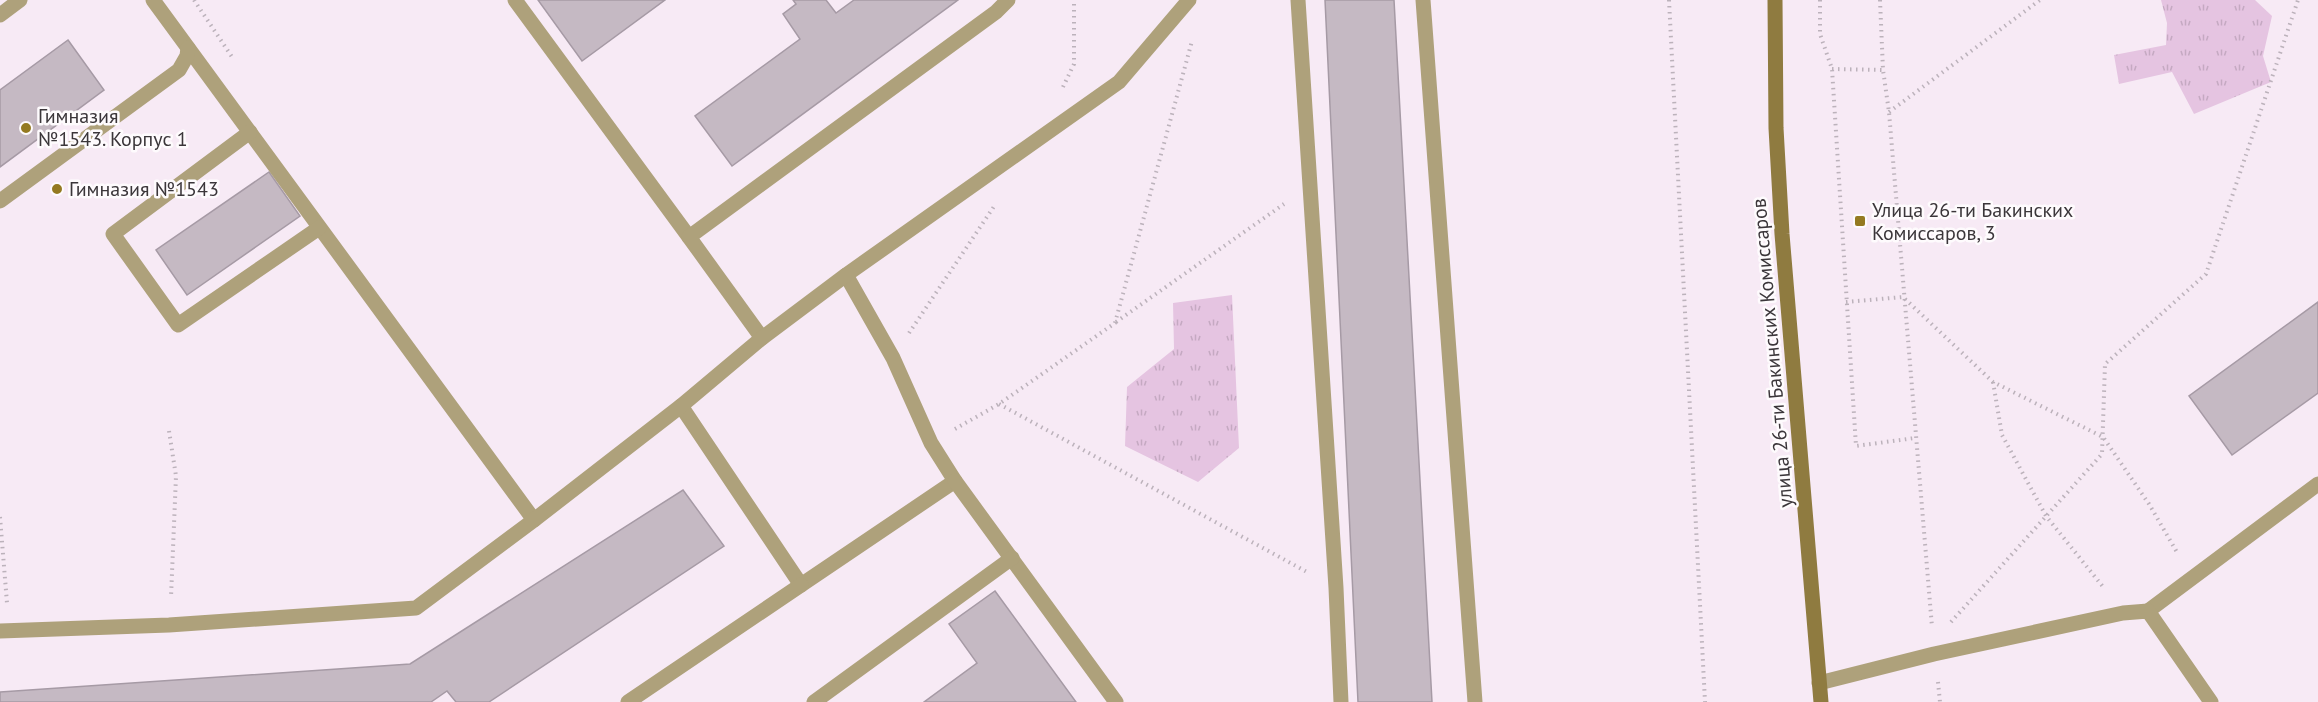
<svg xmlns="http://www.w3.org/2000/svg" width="2318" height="702" font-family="'PT Sans',sans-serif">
	<defs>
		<pattern id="grass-tufts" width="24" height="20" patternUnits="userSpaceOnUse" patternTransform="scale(1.5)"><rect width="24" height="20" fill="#e5c4e1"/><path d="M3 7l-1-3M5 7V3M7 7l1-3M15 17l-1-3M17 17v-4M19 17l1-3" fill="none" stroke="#c5a9c2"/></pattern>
	</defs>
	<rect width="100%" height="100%" fill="#f7eaf5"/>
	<g fill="url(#grass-tufts)">
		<polygon points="2161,0 2255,0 2272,16 2263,56 2271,82 2194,114 2172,72 2119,84 2114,55 2166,45 2167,23"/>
		<polygon points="1232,295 1239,448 1198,482 1125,446 1127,387 1174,349 1173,303"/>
	</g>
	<g fill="#c5b9c3" stroke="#a69aa5" stroke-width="1.5">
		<polygon points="538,0 665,0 582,61"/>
		<polygon points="793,0 826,0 836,13 854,0 958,0 732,166 695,116 800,39 783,14 796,4"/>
		<polygon points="1325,0 1394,0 1432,702 1358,702"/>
		<polygon points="68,40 104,90 0,167 0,90"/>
		<polygon points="269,172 300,216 187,295 156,250"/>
		<polygon points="2318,302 2318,393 2232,455 2189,396"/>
		<polygon points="683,490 724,546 489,702 456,702 447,691 431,702 0,702 0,692 410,664"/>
		<polygon points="995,591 1076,702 924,702 977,663 949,624"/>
	</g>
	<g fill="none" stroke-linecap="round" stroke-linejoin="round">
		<g stroke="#bcb2bb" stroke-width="4" stroke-dasharray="1.5 4.5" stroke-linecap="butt">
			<polyline points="194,0 232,57"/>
			<polyline points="1669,0 1705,702"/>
			<polyline points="1820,0 1820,34 1832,69 1856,446 1915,438"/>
			<polyline points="1880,0 1883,70 1889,112 1932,627"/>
			<polyline points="1832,69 1883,70"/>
			<polyline points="1063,87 1074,64 1074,0"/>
			<polyline points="1889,112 2040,0"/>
			<polyline points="1846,302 1903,297 1993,382 2103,437 2149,504 2178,554"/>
			<polyline points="1116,322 1284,204"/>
			<polyline points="909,333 995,205"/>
			<polyline points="1993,382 2002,435 2046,516 2104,588"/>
			<polyline points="999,404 1307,572"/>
			<polyline points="955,429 999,404 1115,323 1192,41"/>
			<polyline points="169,431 176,476 171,597"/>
			<polyline points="0,517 7,603"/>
			<polyline points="1951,622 2102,454 2105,364 2206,274 2298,0"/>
			<polyline points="1938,682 1940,702"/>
		</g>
		<g stroke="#aea17b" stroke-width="15">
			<polyline points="153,0 534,520"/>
			<polyline points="515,0 689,237"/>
			<polyline points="1298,0 1336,588 1341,702"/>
			<polyline points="1423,0 1475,702"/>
			<polyline points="0,15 20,0"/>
			<polyline points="250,132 113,234 178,325 319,228"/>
			<polyline points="0,201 179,70 187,56 188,48"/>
			<polyline points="762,338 689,237 996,12 1008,0"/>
			<polyline points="681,406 801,585 955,481 931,443 893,358 846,275"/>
			<polyline points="955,481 1116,702"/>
			<polyline points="2148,611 2318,484"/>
			<polyline points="0,631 169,625 416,608 534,520 681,406 762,338 846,275 1119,82 1189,0"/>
			<polyline points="1819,683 1934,654 2123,613 2148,611 2211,702"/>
			<polyline points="814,702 1012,558"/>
		</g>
		<polyline stroke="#aea17b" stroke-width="15" points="628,702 801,585"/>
		<polyline stroke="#8f7b40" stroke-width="15" points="1775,0 1776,128 1782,234 1821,702"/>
	</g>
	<g fill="#947a21" stroke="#fefbfd" stroke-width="2">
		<circle cx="26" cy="128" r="6"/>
		<circle cx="57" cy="189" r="6"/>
		<rect x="1854" y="215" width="12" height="12" rx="3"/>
	</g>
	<g text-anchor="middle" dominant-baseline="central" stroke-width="5" stroke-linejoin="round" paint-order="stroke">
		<g font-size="20" fill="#3b363a" stroke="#fefbfd" text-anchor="start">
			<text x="38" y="116">Гимназия<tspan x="38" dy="23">№1543. Корпус 1</tspan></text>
			<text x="69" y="189">Гимназия №1543</text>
			<text x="1872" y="210">Улица 26-ти Бакинских<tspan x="1872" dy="23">Комиссаров, 3</tspan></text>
		</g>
		<g font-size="20" fill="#3b363a" stroke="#fefbfd">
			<text transform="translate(1772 353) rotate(-95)">улица 26-ти Бакинских Комиссаров</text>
		</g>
	</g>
</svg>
